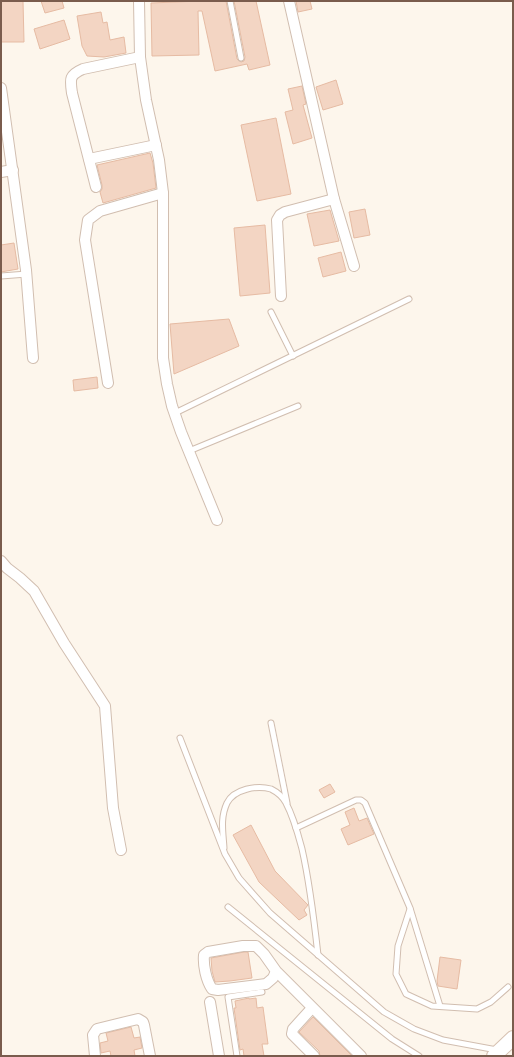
<svg xmlns="http://www.w3.org/2000/svg" width="514" height="1057" font-family="Figtree,sans-serif">
	<rect width="100%" height="100%" fill="#fdf6ec"/>
	<g fill="#f3d5c3" stroke="#e6bba3">
		<polygon points="1,1 23,1 24,42 1,42"/>
		<polygon points="41,1 62,1 64,8 45,13"/>
		<polygon points="200,1 226,1 237,59 241,62 244,61 245,57 234,1 256,1 270,65 249,70 247,64 215,71 202,11 198,11 199,55 152,56 151,3"/>
		<polygon points="296,1 310,1 312,9 298,12"/>
		<polygon points="101,12 103,23 107,22 110,40 124,37 126,53 104,57 87,56 82,46 77,16"/>
		<polygon points="64,20 70,39 40,49 34,29"/>
		<polygon points="336,80 343,104 323,110 316,87"/>
		<polygon points="302,86 306,104 303,105 312,138 293,144 285,112 293,110 288,89"/>
		<polygon points="276,118 291,194 257,201 241,125"/>
		<polygon points="150,153 153,163 156,188 103,203 100,192 102,189 102,185 97,165"/>
		<polygon points="365,209 370,235 354,238 349,212"/>
		<polygon points="330,210 339,241 314,246 307,214"/>
		<polygon points="265,225 270,293 240,296 234,228"/>
		<polygon points="14,243 18,269 1,272 1,245"/>
		<polygon points="341,252 346,271 323,277 318,258"/>
		<polygon points="229,319 239,346 174,374 170,324"/>
		<polygon points="97,377 98,388 74,391 73,380"/>
		<polygon points="330,784 335,792 324,798 319,790"/>
		<polygon points="354,808 359,821 367,818 374,834 348,845 341,829 350,825 345,812"/>
		<polygon points="251,825 275,871 308,905 304,910 307,915 299,920 259,882 233,835"/>
		<polygon points="244,952 248,952 252,978 230,981 215,982 212,971 211,958"/>
		<polygon points="440,957 461,960 457,989 438,986 437,981"/>
		<polygon points="249,998 249,999 256,998 257,1008 263,1007 268,1044 262,1044 264,1056 244,1056 243,1049 240,1050 234,1008 236,1008 235,1001"/>
		<polygon points="313,1017 352,1056 320,1056 319,1051 299,1032"/>
		<polygon points="131,1027 134,1038 140,1037 142,1048 134,1050 135,1056 111,1056 110,1051 101,1053 100,1043 108,1041 106,1033"/>
	</g>
	<g fill="none" stroke-linecap="round" stroke-linejoin="round">
		<g stroke="#d1beb0" stroke-width="7">
			<g id="lane">
				<polyline points="230,1 241,58"/>
				<polyline points="1,276 27,274"/>
				<polyline points="271,312 293,356"/>
				<polyline points="175,413 409,299"/>
				<polyline points="189,451 298,406"/>
				<polyline points="271,723 287,803"/>
				<polyline points="180,738 225,854 239,878 270,913 384,1012 414,1029 443,1040 497,1050"/>
				<polyline points="296,828 356,800 361,800 365,803 410,908 440,1006"/>
				<path d="M224 848C223 832 220 818 227 803 234 789 257 785 271 789 277 792 283 797 286 803 294 818 298 834 302 849 310 884 314 919 318 955"/>
				<polyline points="228,907 392,1039 419,1056"/>
				<polyline points="410,909 398,946 396,974 406,994 432,1006 477,1009 491,1002 508,987"/>
				<polyline points="237,1056 228,997 262,992"/>
			</g>
		</g>
		<g stroke="#d1beb0" stroke-width="12">
			<g id="street">
				<polyline points="139,1 140,57 146,100 159,160 163,193 163,358 167,384 172,406 181,432 217,520"/>
				<polyline points="1,88 26,270 33,358"/>
				<polyline points="89,159 156,145"/>
				<polyline points="1,172 13,170"/>
				<path d="M96 187 72 93C70 79 69 75 83 69L140 57"/>
				<polyline points="334,199 354,266"/>
				<polyline points="281,296 277,220 280,215 285,212 334,199 289,1"/>
				<polyline points="108,383 85,240 88,220 100,211 163,193"/>
				<polyline points="1,561 7,568 20,578 34,591 64,643 105,706 113,808 121,850"/>
				<path d="M276 971 273 978 266 984 218 990 212 989C206 980 203 965 204 955L208 952 243 946H256L264 954 276 971 361 1056"/>
				<polyline points="210,1002 219,1056"/>
				<polyline points="312,1008 293,1029 292,1034 314,1056"/>
				<polyline points="95,1056 93,1035 97,1029 138,1019 143,1022 144,1025 150,1056"/>
			</g>
		</g>
		<g stroke="#d6c0b0" stroke-width="16">
			<polyline id="secondary" points="494,1056 513,1038"/>
		</g>
		<use href="#lane" stroke="#fff" stroke-width="5"/>
		<use href="#street" stroke="#fff" stroke-width="10"/>
		<use href="#secondary" stroke="#fff" stroke-width="14"/>
	</g>
	<rect width="514" height="1057" fill="none" stroke="#7a5c4d" stroke-width="4"/>
</svg>
